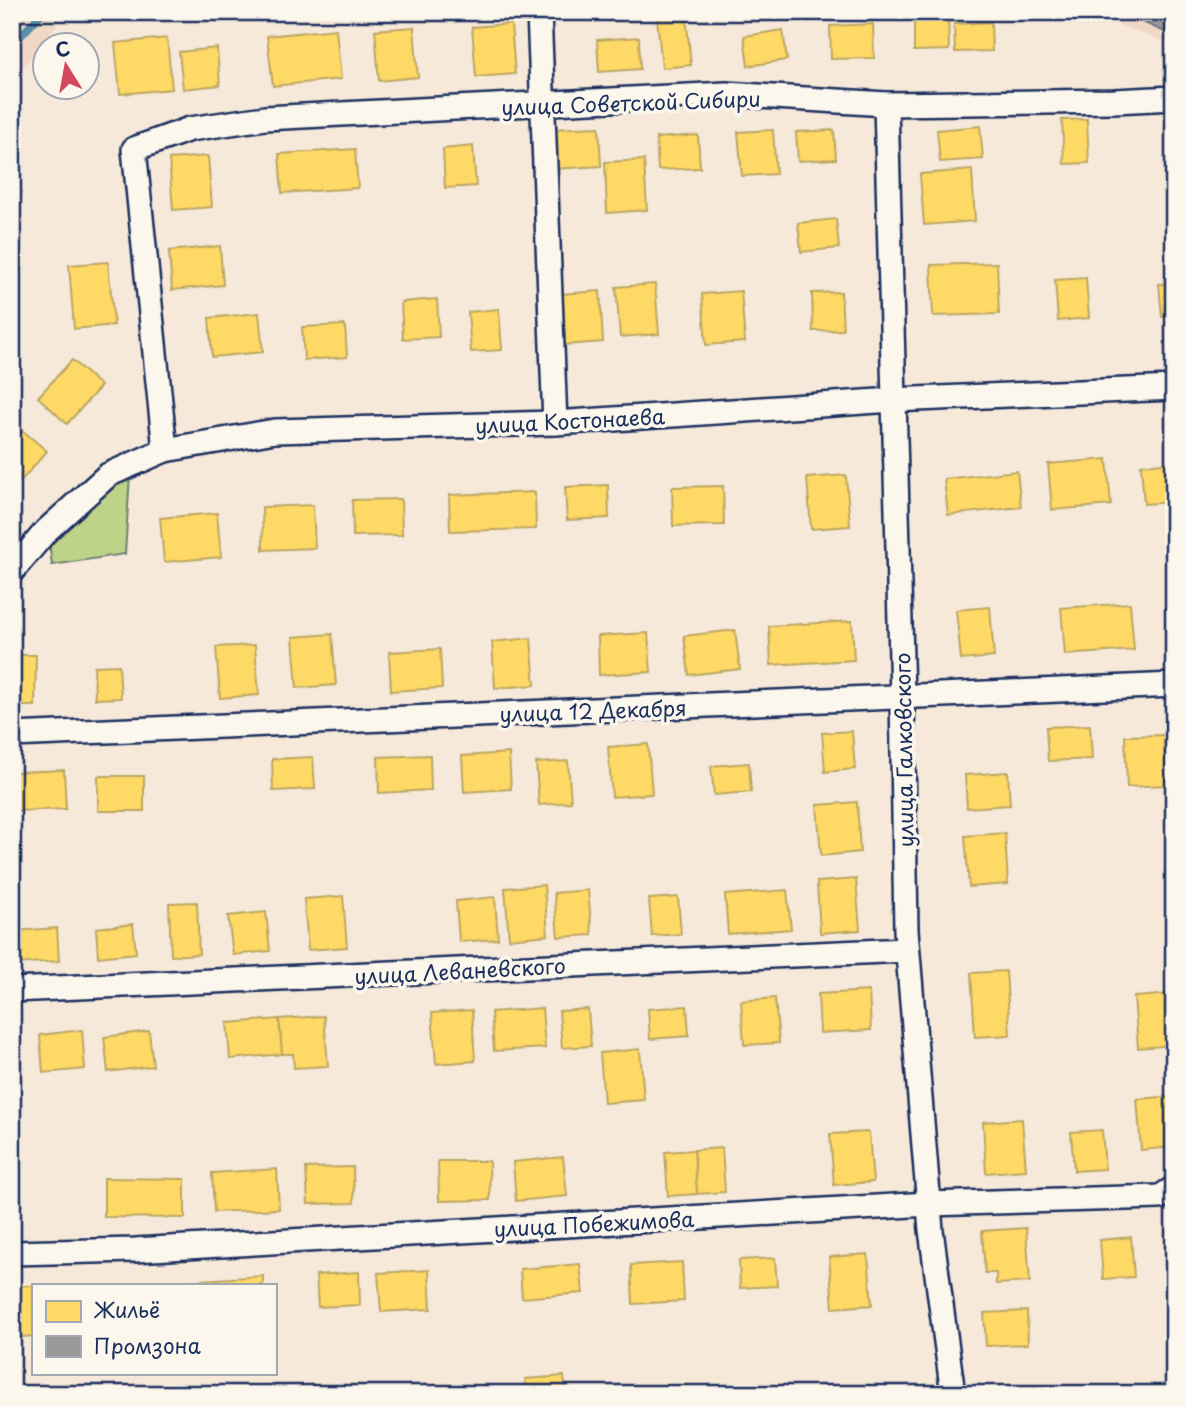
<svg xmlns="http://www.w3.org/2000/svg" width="1186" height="1406" font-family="'Playpen Sans',sans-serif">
	<rect width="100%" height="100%" fill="#f6e9da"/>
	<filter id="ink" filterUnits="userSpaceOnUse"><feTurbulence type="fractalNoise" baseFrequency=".0143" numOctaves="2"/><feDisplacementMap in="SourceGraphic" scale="14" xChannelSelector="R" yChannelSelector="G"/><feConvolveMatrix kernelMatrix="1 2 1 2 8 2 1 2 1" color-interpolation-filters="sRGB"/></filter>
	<g filter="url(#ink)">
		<g fill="#f0d8c4">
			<polygon points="12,12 67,12 12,82"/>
			<polygon points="1084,12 1174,12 1174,45"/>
		</g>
		<polygon fill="#bed288" stroke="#6c8073" stroke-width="2" points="130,475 125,554 52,565 49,542 84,506"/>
		<g fill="#ffd966" stroke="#bba664" stroke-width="2">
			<polygon points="914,12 948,12 949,50 914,51"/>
			<polygon points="686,14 691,65 662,68 657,18"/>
			<polygon points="991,22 992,51 955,52 954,24"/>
			<polygon points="511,24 515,74 476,77 472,27"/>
			<polygon points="873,24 874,58 831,59 830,26"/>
			<polygon points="414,27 418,77 379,81 375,30"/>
			<polygon points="336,29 341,79 273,86 267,36"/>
			<polygon points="783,30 787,60 748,66 744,36"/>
			<polygon points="639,37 640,69 599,72 597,40"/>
			<polygon points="167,38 172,89 120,94 115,43"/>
			<polygon points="217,48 220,85 183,89 179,52"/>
			<polygon points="1087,119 1089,163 1064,164 1062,120"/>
			<polygon points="980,126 983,159 940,162 937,130"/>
			<polygon points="599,127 601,166 554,169 552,129"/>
			<polygon points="773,130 776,174 742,176 738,132"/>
			<polygon points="834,130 836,159 798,161 796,132"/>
			<polygon points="698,135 700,168 658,170 656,138"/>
			<polygon points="473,146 476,186 445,188 443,149"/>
			<polygon points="355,149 358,188 282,193 279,154"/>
			<polygon points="208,156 212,207 173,210 169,159"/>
			<polygon points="644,160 647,210 607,213 605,162"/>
			<polygon points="972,170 975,221 924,225 920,174"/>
			<polygon points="836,219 839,248 801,252 798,223"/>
			<polygon points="220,246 223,285 172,290 169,251"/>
			<polygon points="108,262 114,325 74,329 69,265"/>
			<polygon points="997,263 999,314 933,316 931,265"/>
			<polygon points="1086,278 1089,318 1058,321 1055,280"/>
			<polygon points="1174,283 1174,316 1162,317 1159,284"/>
			<polygon points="655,284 659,334 620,337 616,287"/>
			<polygon points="600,291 603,342 564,345 560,294"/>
			<polygon points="741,291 745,342 706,345 702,294"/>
			<polygon points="841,292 843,330 813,331 812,293"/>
			<polygon points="437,299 439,337 403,339 401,302"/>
			<polygon points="499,309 502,350 471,352 468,312"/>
			<polygon points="259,313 263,352 212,357 209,318"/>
			<polygon points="345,325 347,357 304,360 302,327"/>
			<polygon points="72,360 101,386 67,424 38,397"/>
			<polygon points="23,431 47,451 21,481 12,474 12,443"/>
			<polygon points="1107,459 1111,505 1052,510 1048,464"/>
			<polygon points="1174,462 1174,502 1144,504 1141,465"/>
			<polygon points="1017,471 1021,507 948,515 944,479"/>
			<polygon points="846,475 850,526 811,529 807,478"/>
			<polygon points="608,485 609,518 567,520 565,487"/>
			<polygon points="723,486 724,525 673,526 672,487"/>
			<polygon points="535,492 536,529 450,531 449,495"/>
			<polygon points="401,499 402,535 353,536 352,500"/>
			<polygon points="313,505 315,548 263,550 262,507"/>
			<polygon points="217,513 221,557 164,562 160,518"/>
			<polygon points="1130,603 1134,650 1065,655 1061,608"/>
			<polygon points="990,607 994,657 961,660 956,610"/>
			<polygon points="852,621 854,660 771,665 769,626"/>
			<polygon points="735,630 740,669 689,675 684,636"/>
			<polygon points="648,633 651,672 599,675 598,636"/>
			<polygon points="332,634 336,685 297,688 293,637"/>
			<polygon points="531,638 535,685 495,688 492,642"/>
			<polygon points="255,645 259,695 220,698 216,647"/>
			<polygon points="440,649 442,688 391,691 389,652"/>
			<polygon points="12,655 36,655 35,706 12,706"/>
			<polygon points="119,665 121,698 95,699 94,666"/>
			<polygon points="1090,725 1092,759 1048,761 1046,727"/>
			<polygon points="852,731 855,769 825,772 822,733"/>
			<polygon points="1164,735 1166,785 1127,787 1125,736"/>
			<polygon points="648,744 652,794 612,797 608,747"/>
			<polygon points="509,753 511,789 464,792 462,756"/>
			<polygon points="430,755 431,790 379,793 378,757"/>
			<polygon points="313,757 315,789 273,791 272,759"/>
			<polygon points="568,761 571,802 539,805 536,763"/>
			<polygon points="749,763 751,792 714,795 711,766"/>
			<polygon points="64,770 66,809 15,811 13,772"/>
			<polygon points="1008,772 1010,805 967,808 965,775"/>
			<rect x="98" y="776" width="46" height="35"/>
			<polygon points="857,802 860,852 821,856 817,805"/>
			<polygon points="1005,833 1008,884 969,887 965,836"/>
			<polygon points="856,879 860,930 820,933 817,882"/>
			<polygon points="544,885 548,935 509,939 505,888"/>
			<polygon points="588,890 592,935 558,937 554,893"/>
			<polygon points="787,890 791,929 728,934 725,895"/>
			<polygon points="343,896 347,947 308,950 304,899"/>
			<polygon points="495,897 498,939 459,942 456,901"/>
			<polygon points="678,897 681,934 652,936 649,899"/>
			<polygon points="197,902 199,954 171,956 169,903"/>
			<polygon points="266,912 270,951 233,955 228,916"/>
			<polygon points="133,924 136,953 98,957 96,928"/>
			<polygon points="57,928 59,961 16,964 14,931"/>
			<polygon points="1006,971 1010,1035 975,1037 971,973"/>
			<polygon points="869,991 871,1030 820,1033 818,994"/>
			<polygon points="1173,994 1174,1045 1138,1048 1134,997"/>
			<polygon points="775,998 779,1043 744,1045 741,1001"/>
			<polygon points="687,1006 689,1036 650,1039 648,1009"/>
			<polygon points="542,1008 545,1048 494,1051 491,1012"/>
			<polygon points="588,1009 591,1046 562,1048 559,1011"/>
			<polygon points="472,1010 475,1061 436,1064 432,1013"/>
			<polygon points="324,1016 328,1066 294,1068 293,1054 282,1054 279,1019"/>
			<polygon points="279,1019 282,1054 230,1059 227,1023"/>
			<polygon points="82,1030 85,1069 43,1073 40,1035"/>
			<polygon points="149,1031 153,1066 108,1072 104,1037"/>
			<polygon points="13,1032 16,1069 12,1069 12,1033"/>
			<polygon points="640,1049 644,1100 604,1103 600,1053"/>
			<polygon points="1174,1096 1174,1147 1141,1150 1137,1099"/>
			<polygon points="1022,1119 1026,1170 986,1173 983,1122"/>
			<polygon points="1102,1130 1105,1169 1074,1171 1071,1132"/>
			<polygon points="869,1132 873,1182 834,1185 830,1134"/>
			<polygon points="722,1148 725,1192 697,1194 694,1150"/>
			<polygon points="694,1150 697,1194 668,1196 665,1152"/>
			<polygon points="563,1157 567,1196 516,1201 513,1162"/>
			<polygon points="438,1161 489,1161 490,1200 439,1201"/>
			<polygon points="353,1167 354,1203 308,1204 306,1168"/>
			<polygon points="277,1169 279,1209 214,1212 212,1173"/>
			<polygon points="104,1178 185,1179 185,1218 104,1217"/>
			<polygon points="1026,1228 1030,1282 996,1284 996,1273 985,1273 982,1231"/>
			<polygon points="1131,1237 1134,1277 1103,1279 1100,1240"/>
			<polygon points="868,1254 872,1305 833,1308 829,1257"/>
			<polygon points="775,1258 777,1286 740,1288 739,1260"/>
			<polygon points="682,1262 684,1301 633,1304 631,1265"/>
			<polygon points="580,1264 583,1293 522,1298 520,1269"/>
			<polygon points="429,1270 431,1309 381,1312 378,1273"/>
			<polygon points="359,1272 360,1305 318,1307 316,1275"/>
			<polygon points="263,1276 263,1285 186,1285 185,1281"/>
			<polygon points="33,1285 33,1336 12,1338 12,1286 37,1285"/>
			<polygon points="1027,1311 1028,1344 986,1346 984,1313"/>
			<polygon points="564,1376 566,1394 526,1394 525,1379"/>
		</g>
		<polygon fill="#999" stroke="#737987" stroke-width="2" points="1119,12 1174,12 1174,36"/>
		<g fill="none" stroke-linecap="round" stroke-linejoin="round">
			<polyline stroke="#5891a7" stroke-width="8" points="12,45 43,12"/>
			<g stroke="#1b2f5e" stroke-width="28">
				<g id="street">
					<polyline points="539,12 555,423"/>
					<polyline points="886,104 902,696 906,930 931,1230 953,1394"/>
					<polyline points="165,450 134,149 190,129 265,118 726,94 886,104 1114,101 1174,98"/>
					<polyline points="12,571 46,531 108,475 165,450 275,431 555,423 893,400 1174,388"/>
					<polyline points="12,735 1174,685"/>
					<polyline points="12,990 907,950"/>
					<polyline points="12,1253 135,1250 929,1204 1160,1197 1174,1188"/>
				</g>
			</g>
			<use href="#street" stroke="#fbf7ec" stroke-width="23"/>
		</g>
	</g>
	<g text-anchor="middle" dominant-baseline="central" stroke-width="7" stroke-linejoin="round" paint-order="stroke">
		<g font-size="21" fill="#1b2f5e" stroke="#fbf7ec">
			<text transform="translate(631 102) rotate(-2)">улица Советской Сибири</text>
			<text transform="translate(570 420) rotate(-3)">улица Костонаева</text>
			<text transform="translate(593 710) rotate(-2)">улица 12 Декабря</text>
			<text transform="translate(903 750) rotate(-91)">улица Галковского</text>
			<text transform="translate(460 970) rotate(-3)">улица Леваневского</text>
			<text transform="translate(594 1223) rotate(-3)">улица Побежимова</text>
		</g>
	</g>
	<rect width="1186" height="1406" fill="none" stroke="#fbf7ec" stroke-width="42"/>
	<rect x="21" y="21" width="1144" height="1364" fill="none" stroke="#1b2f5e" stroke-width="2.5" filter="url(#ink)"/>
	<rect x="32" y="1284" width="245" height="91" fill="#fbf7ec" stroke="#a1a7b3" stroke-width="2"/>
	<rect x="46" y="1301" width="35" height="21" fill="#ffd966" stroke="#a1a7b3" stroke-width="2"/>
	<text x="94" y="1318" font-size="21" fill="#1b2f5e">Жильё</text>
	<rect x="46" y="1336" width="35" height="21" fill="#999999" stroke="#a1a7b3" stroke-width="2"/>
	<text x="94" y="1354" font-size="21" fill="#1b2f5e">Промзона</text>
	<g transform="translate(66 66) rotate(349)"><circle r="33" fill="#fbf7ec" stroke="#a1a7b3" stroke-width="2"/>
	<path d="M0-5L12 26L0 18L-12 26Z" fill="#d1495b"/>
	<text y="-10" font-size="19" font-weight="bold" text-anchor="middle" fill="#1b2f5e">С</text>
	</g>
</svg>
